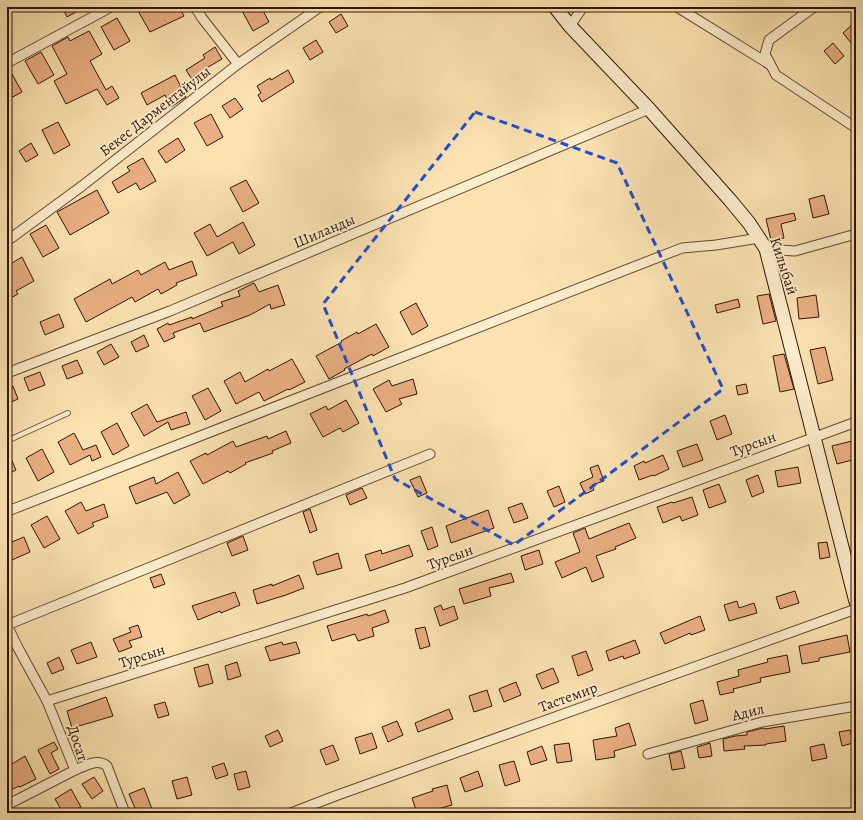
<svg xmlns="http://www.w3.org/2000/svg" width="863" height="820" font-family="Alegreya,serif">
	<rect width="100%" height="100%" fill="#fbe3b1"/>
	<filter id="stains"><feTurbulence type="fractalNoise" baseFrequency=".005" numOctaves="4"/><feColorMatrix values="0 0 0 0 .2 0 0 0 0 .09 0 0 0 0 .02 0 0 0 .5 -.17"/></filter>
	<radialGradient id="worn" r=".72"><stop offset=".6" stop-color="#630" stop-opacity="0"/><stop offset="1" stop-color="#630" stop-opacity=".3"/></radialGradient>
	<g fill="#e9af82" stroke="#301404">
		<polygon points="62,7 85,7 67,17"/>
		<polygon points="141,7 179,7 184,16 150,32 137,9"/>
		<polygon points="240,7 261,7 269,22 253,31"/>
		<polygon points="341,14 348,26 336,33 329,22"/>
		<polygon points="117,18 130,41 114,50 101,27"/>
		<polygon points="856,21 856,49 843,33"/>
		<polygon points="89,31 102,54 90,61 106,90 112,86 119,98 107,105 97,89 66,104 54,81 67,74 52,46 68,37 70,41"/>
		<polygon points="316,40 323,52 310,60 303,48"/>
		<polygon points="833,43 844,56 835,64 824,51"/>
		<polygon points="215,47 222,59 203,70 205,74 193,81 186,70 205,58 203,55"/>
		<polygon points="41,52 54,75 38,84 25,61"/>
		<polygon points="288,70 294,82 262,102 258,95 261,93 257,86 270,78 271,80"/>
		<polygon points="12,74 22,92 7,100 7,77"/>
		<polygon points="175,75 186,97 171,107 165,95 147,105 141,93"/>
		<polygon points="235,98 243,109 230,118 222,106"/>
		<polygon points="211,114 223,137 207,146 194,123"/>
		<polygon points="58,122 70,145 54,154 42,130"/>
		<polygon points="178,138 185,150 166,163 158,151"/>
		<polygon points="31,143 38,155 26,162 19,151"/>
		<polygon points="143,158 156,181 140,190 136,183 118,193 112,182 130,171 127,167"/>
		<polygon points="246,180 259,203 243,212 230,188"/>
		<polygon points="97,190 109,213 70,235 57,212"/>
		<polygon points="824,195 829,214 813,218 809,199"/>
		<polygon points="794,213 796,220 781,224 784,238 771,240 766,219"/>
		<polygon points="243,222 255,245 239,254 233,242 207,256 194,233 210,224 217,237"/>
		<polygon points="46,225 59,248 43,257 30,234"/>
		<polygon points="22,257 34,281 16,291 18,294 7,300 7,266"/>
		<polygon points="192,261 197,275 176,283 177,285 161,294 158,289 135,302 132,297 86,322 74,299 110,279 112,284 138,270 141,275 165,262 169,270"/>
		<polygon points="254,283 259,292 278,285 285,305 271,309 270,304 250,315 204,332 200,323 173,333 175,337 164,342 157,329 168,323 169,325 192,317 192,319 223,306 221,302 240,296 238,291"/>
		<polygon points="769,294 776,321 763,324 757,296"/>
		<polygon points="816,295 819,317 799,319 797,298"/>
		<polygon points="738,299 740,307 717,313 715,305"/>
		<polygon points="416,303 428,326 412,335 400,312"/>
		<polygon points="59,314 64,327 45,335 40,322"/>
		<polygon points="376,324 389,347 373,356 372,354 344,369 345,370 329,379 316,356 342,342 341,341 357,332 358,334"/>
		<polygon points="144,335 149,346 136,352 131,342"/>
		<polygon points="111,344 119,357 104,365 97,352"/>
		<polygon points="825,347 833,380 818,384 810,350"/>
		<polygon points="784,354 794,389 780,392 773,356"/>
		<polygon points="292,359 305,382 289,390 288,389 264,401 259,392 236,404 224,381 240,372 245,382 268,369 269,371"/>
		<polygon points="77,360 83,373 67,379 62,366"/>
		<polygon points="40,372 45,385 29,391 24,378"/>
		<polygon points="413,379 417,394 399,399 402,404 386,412 373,389 389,380 392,386"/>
		<polygon points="746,384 748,393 738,395 736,386"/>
		<polygon points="13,386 18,399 7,404 7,388"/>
		<polygon points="208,388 221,411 205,420 192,396"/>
		<polygon points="346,400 359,423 343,432 340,428 323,437 310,414 326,406 328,410"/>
		<polygon points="147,404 157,422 186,412 190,424 171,430 168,422 144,436 131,413"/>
		<polygon points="725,415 732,434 717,440 710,421"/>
		<polygon points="117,423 129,446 113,455 101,432"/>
		<polygon points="286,431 291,443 272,451 273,453 245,463 246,464 230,473 228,471 203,484 190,461 206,453 207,455 233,441 236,447 267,436 268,439"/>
		<polygon points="74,433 83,450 96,445 101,457 92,461 90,455 70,465 58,442"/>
		<polygon points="856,440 856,459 837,464 832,446"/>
		<polygon points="697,444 703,460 683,467 677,451"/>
		<polygon points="7,449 16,470 10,473 7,467"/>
		<polygon points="42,449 54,472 38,481 26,458"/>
		<polygon points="663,455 669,469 654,476 653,475 639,480 634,466 644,461 645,463"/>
		<polygon points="598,465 604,481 592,485 594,490 585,494 580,483 593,477 590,468"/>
		<polygon points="798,467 801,483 778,487 775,471"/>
		<polygon points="178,472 190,495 174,504 167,492 136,504 129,487 154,477 156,484"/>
		<polygon points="758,475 764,492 752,497 746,480"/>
		<polygon points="420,476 427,493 418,497 410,480"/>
		<polygon points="719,484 726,502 709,508 703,490"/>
		<polygon points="559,486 565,502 554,507 547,491"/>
		<polygon points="362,488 367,498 350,505 346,495"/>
		<polygon points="692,497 698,515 682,521 680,516 663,523 657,507 672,502 673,503"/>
		<polygon points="81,502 86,511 104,504 108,517 92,523 94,526 78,534 65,511"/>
		<polygon points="522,503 528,518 514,523 508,508"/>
		<polygon points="310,509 317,530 310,533 303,512"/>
		<polygon points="488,510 494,528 451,543 446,526"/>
		<polygon points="47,516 60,539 44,548 31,525"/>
		<polygon points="629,523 636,538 615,547 616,549 596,556 604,577 592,582 586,567 562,578 555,562 580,552 573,533 585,528 589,539"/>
		<polygon points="432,527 438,546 428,550 421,531"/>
		<polygon points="243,536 248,550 232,556 227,543"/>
		<polygon points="24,537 30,552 12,560 7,547 7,544"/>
		<polygon points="827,542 830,557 820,559 818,543"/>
		<polygon points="409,545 413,556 370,571 365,555 381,550 382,554"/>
		<polygon points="539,550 543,564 525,570 521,556"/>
		<polygon points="338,553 342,568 317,575 313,562"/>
		<polygon points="511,573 514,582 489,588 491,596 464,604 459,589"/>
		<polygon points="161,574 165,584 154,588 150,578"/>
		<polygon points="299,575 304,588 286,595 257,604 253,590 272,584 272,586"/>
		<polygon points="795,591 799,603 780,609 776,597"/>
		<polygon points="235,592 240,605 221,613 220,611 198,620 192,606"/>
		<polygon points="737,601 739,608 754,603 757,613 729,621 724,605"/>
		<polygon points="441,605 443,610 454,606 458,619 440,626 434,608"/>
		<polygon points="385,610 389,622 372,628 374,636 358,641 355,634 332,641 327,626 367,614 368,616"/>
		<polygon points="700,616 705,630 691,635 690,633 665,644 660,633"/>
		<polygon points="138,625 142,637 129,641 132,647 119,652 113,639 131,632 129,628"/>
		<polygon points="425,627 430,646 420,649 415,629"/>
		<polygon points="847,635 850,652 819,658 819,661 802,664 799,646"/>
		<polygon points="635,640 640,653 624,659 623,656 609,661 606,651"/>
		<polygon points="91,642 97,657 77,664 71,650"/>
		<polygon points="282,642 283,645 296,642 300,653 270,661 265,647"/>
		<polygon points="586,651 593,670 578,676 572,656"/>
		<polygon points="787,655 790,672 760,678 761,682 733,689 734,692 720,695 717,682 739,676 738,670 768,662 767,659"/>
		<polygon points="59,657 64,669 52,674 47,663"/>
		<polygon points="237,662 241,676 228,680 225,666"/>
		<polygon points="208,664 213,683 199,687 194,668"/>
		<polygon points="553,668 559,682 542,689 536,675"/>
		<polygon points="516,682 521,695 504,702 499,689"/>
		<polygon points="487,690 492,706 474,712 469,696"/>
		<polygon points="106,697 113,716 72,728 67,711"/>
		<polygon points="703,700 708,720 695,724 690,704"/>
		<polygon points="165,702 169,715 158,718 154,705"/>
		<polygon points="449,709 453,719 418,732 415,723"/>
		<polygon points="397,721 403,735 388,742 382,727"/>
		<polygon points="629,723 636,745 614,751 615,757 596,760 593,740 617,736 615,728"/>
		<polygon points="784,726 786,741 766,744 766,745 744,746 745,749 724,751 723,739 735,736 747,735 747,732 763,728 765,729"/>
		<polygon points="278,730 283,741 270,747 265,736"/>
		<polygon points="850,730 853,743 842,746 839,732"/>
		<polygon points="372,733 377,748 360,754 355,738"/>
		<polygon points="54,742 58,749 51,753 59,769 50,774 38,750"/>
		<polygon points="569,743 572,761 557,763 554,745"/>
		<polygon points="710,743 712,756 699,758 697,747"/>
		<polygon points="824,744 827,758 812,761 810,747"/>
		<polygon points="333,745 339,760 326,765 320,750"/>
		<polygon points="542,746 547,760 531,765 527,752"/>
		<polygon points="681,751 685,768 672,770 669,754"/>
		<polygon points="25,756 36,779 20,787 19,786 7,792 7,767"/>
		<polygon points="514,761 520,781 505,786 499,765"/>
		<polygon points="224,763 228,775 216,779 212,767"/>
		<polygon points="246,771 250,787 238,790 234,774"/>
		<polygon points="478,771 483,786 465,792 460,778"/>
		<polygon points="94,777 103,791 92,799 82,784"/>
		<polygon points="187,777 192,795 177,799 172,781"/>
		<polygon points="447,785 452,805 434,810 434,811 429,813 417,813 412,798 433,791 432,789"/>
		<polygon points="144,788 152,809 141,813 137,813 129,794"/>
		<polygon points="71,789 81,807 70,813 63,813 55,799"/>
	</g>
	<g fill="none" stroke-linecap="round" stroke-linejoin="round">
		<g stroke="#63482f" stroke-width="6">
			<polyline id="lane" points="7,441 68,413"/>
		</g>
		<g stroke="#63482f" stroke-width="11">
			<g id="street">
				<polyline points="195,7 202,18 238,64"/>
				<polyline points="677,7 769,64"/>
				<polyline points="814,7 769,40 765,54 776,75 856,128"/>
				<polyline points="570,26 583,7"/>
				<polyline points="7,63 111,7"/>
				<polyline points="7,241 82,186 238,64 320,7"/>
				<polyline points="766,249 795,251 856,234"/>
				<polyline points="7,373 170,311 649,109"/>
				<polyline points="7,509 8,511 682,248 716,245 759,238"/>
				<polyline points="7,625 430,454"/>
				<polyline points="7,625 17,646 47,701 75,770 7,805"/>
				<polyline points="47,701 405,588 856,422"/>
				<polyline points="648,754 762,722 856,706"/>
				<path d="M75 770C86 766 97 758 107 766L125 813"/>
				<polyline points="291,813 335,796 856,609"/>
			</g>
		</g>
		<g stroke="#301404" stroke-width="15">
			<polyline id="secondary" points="555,7 570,26 649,109 730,200 749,223 766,249 856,602"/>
		</g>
		<use href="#lane" stroke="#fcedcc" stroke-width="4.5"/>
		<use href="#street" stroke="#fcedcc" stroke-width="9"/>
		<use href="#secondary" stroke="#fcedcc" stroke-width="13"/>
	</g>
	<path fill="none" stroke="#1d4ed8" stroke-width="3" stroke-dasharray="8 5" stroke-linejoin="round" d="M475 112 617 163 723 389 514 545 395 479 323 304Z"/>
	<g text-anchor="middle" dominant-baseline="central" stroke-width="3.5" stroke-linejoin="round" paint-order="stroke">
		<g font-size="15" fill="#301404" stroke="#fcedcc">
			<text transform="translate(155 111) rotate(-38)">Бекес Дарментайулы</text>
			<text transform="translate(324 231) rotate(-23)">Шиланды</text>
			<text transform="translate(784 266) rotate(72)">Килыбай</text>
			<text transform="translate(753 444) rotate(-20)">Турсын</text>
			<text transform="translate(450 557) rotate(-20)">Турсын</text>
			<text transform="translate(142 656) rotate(-18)">Турсын</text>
			<text transform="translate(568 697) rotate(-20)">Тастемир</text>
			<text transform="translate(748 712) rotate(-14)">Адил</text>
			<text transform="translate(78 743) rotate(72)">Досат</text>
		</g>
	</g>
	<rect width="863" height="820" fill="none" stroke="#fbe3b1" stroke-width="24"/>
	<rect x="8" y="8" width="847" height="804" fill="none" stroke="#301404" stroke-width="2"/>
	<rect x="12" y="12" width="839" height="796" fill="none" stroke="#301404"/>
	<rect width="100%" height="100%" filter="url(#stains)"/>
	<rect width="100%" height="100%" fill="url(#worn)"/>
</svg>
